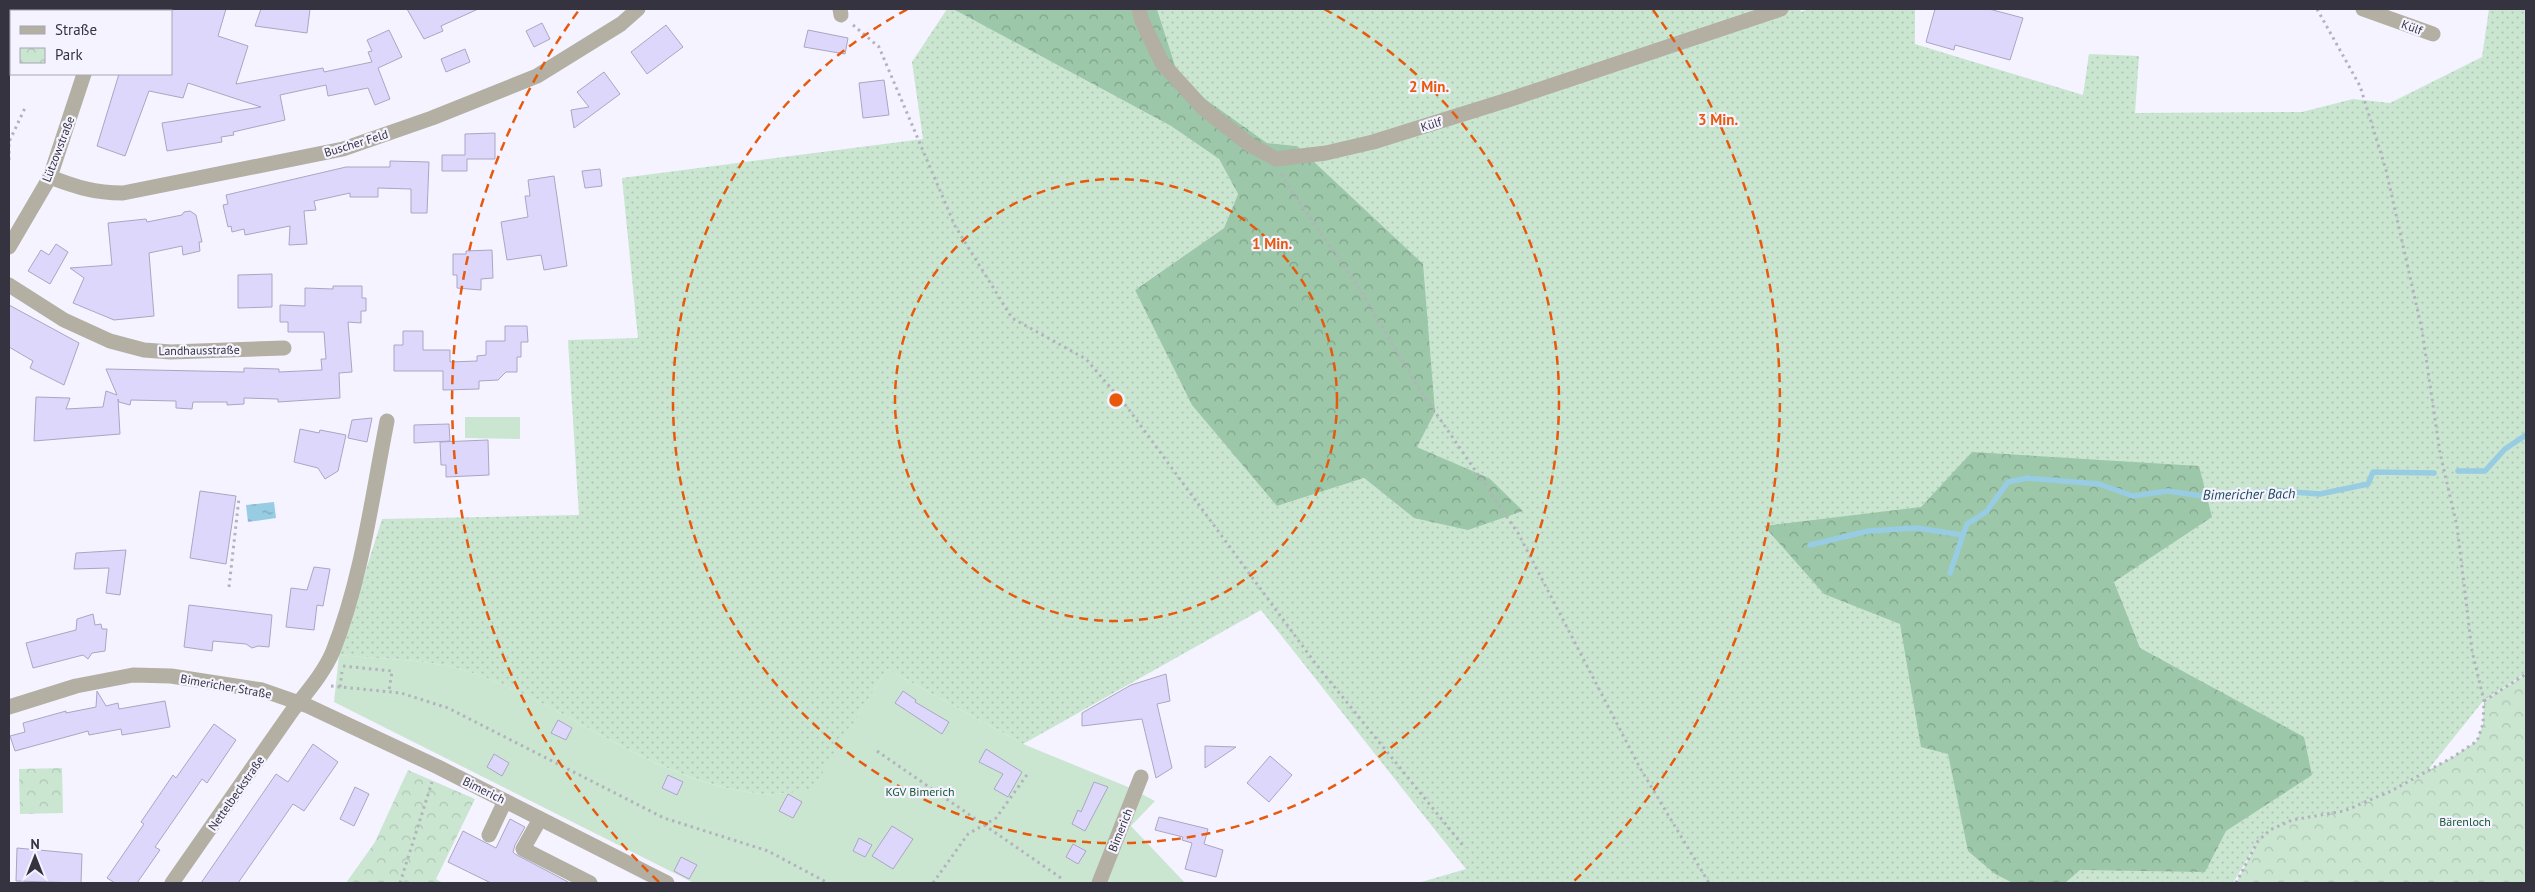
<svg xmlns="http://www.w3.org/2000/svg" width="2535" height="892" font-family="'PT Sans',sans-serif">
	<defs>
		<pattern id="grass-dots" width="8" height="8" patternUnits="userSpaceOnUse" patternTransform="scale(1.25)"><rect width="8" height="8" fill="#cae6d1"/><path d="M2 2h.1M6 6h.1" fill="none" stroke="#aec6b4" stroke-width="1.8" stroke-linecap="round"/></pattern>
		<pattern id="forest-crowns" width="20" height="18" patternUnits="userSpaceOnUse" patternTransform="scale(1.25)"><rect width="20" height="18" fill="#9cc7a8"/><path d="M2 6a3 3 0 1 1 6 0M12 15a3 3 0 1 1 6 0" fill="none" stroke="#80a28a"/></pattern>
		<pattern id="park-crowns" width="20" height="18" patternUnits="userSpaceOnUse" patternTransform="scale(1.25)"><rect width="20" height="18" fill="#cae6d1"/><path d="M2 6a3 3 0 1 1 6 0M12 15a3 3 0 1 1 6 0" fill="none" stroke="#aec6b4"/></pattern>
		<pattern id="water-ripples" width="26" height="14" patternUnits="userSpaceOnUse" patternTransform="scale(1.25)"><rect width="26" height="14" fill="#97cce2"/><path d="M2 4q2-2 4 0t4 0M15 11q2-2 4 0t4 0" fill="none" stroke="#7ca6b9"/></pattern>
	</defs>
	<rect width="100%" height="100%" fill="#f4f3ff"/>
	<path fill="url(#grass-dots)" d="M947 9H953L1171 126 1219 159 1238 194 1224 228 1135 290 1277 506 1364 478 1414 518 1489 478 1417 447 1297 146 1267 143 1180 81 1157 9H1800L1801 12 1809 9H1915V44L2083 95 2089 54 2139 56 2135 113 2302 112 2353 99 2390 103 2482 57 2489 9H2526V673L2483 701 2427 771 2391 791 2344 811 2292 820 2258 841 2233 883H1418L1466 869 1261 610 1023 744 887 669 812 791C796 792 779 795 763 794 653 784 565 701 463 670 427 659 377 659 339 655L382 519 579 515 568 340 638 338 622 178 923 139 912 62Z"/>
	<g fill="url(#forest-crowns)">
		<polygon points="953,9 1157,9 1180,81 1267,143 1297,146 1423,264 1435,412 1417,447 1489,478 1523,511 1468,530 1414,518 1364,478 1277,506 1192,405 1135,290 1224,228 1238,194 1219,159 1171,126"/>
		<polygon points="1972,452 2199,466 2212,517 2114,582 2140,648 2304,737 2312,775 2226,831 2205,872 2080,870 2065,883 2013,883 1995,874 1968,851 1948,754 1921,747 1900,624 1824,594 1764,526 1921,507"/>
	</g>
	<g fill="url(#park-crowns)">
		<polygon points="2526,674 2526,883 2236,883 2258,841 2270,830 2292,820 2344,811 2391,791 2453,757 2477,741 2483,724 2484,701"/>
		<polygon points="62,768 63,813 20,814 19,769"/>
		<polygon points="408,770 475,799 436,879 443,883 346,883 375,842"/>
	</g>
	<g fill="#cae6d1">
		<polygon points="465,417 520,417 520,439 465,438"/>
		<path d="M339 655C377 659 427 659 463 670 566 701 652 784 763 794 779 795 796 792 812 790L887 669 1023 744 1128 787 1155 801 1131 826 1185 883H694L334 702Z"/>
	</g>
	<polygon fill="url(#water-ripples)" points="274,502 276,518 248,522 246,505"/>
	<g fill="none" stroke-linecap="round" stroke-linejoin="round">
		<g stroke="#97cce2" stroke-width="5.5">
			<polyline points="2458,471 2485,471 2505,449 2526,435"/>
			<polyline points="1810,545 1868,531 1916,528 1963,535 1967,524 1986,512 2008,482 2027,478 2099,484 2133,496 2168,491 2202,496 2278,491 2320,494 2368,484 2373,472 2434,473"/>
			<polyline points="1950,573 1963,535"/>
		</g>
	</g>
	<g fill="#ddd7fc" stroke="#aaa6c2">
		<polygon points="171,9 226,9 218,36 248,46 236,84 323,68 324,72 372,62 368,52 372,51 367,40 389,30 402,57 378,68 390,99 375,105 368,88 328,96 326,85 280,95 285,120 233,132 234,135 221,137 222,142 167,151 162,123 261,107 188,83 183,98 149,91 125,156 97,146 119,74 171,74"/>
		<polygon points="261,9 310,9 307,33 255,26"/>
		<polygon points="407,9 478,9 441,26 443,31 424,39"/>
		<polygon points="1935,9 1989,9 2023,18 2010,60 1955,45 1954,50 1926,42"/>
		<polygon points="542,23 550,39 534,47 526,31"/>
		<polygon points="666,25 683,47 647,74 631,52"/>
		<polygon points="808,30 848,38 845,54 804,47"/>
		<polygon points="465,49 470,62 446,72 441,59"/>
		<polygon points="604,72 620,94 574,128 571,110 589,107 577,92"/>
		<polygon points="884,80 889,115 863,118 859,83"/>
		<polygon points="495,133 495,159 467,159 467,171 442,171 442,155 465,155 465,134"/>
		<polygon points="390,161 429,162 427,213 411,213 411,189 378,188 378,197 350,197 350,193 314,201 316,210 304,211 307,244 289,245 290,226 245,235 244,229 232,232 231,226 228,227 223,205 228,204 226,195 346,167 390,167"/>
		<polygon points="600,169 602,186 585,188 582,171"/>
		<polygon points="554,176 567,266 544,270 541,255 507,260 501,222 528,217 525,196 530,196 528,180"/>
		<polygon points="190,211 196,215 202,242 199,242 200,251 183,255 182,246 149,253 154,316 114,320 73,303 84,278 70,268 112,265 108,223 146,219 147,222 182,215 184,212"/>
		<polygon points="56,244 68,252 50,284 28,271 41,250 49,255"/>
		<polygon points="492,250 493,278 481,279 481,290 457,288 457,275 453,275 453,254 466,254 466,251"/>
		<polygon points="272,274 272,307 238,308 238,275"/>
		<polygon points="333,286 362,286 362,298 366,298 366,311 361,311 361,323 348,322 352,372 339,373 340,398 278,402 278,399 244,398 244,404 227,405 227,402 193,402 192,409 176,408 176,401 131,400 130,405 119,402 118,399 120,434 34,441 36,397 70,398 66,409 103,407 106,391 117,395 106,369 244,372 244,368 279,369 279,372 322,370 321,359 326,359 324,332 288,332 288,322 280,322 280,305 305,306 305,288 333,289"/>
		<polygon points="9,305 79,343 64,385 30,368 33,361 9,347"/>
		<polygon points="505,326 527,326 528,342 521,342 521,357 517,357 517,372 506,372 498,380 479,381 479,389 443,390 443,371 394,371 394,345 403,345 403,331 423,331 423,350 450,350 450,362 477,361 477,356 486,355 486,341 505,341"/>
		<polygon points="372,418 367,442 348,438 352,420"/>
		<polygon points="449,424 450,441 414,443 414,425"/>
		<polygon points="300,429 319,433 320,430 346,435 338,471 325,479 318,468 294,462"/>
		<polygon points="488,440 489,475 446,477 446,465 441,465 440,442"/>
		<polygon points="200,491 236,496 226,564 190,558"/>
		<polygon points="126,550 120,595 106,593 109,568 74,569 76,553"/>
		<polygon points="314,567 330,569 323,606 317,605 314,630 286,627 291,588 307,590"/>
		<polygon points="189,605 272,615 269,647 258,646 252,648 246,644 213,641 212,651 184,647"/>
		<polygon points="93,614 95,625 101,624 102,629 107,629 105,651 92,653 88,659 83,655 33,668 26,643 76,630 77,619"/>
		<polygon points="1166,674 1170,701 1157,704 1172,768 1156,778 1142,719 1082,726 1082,713 1131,685"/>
		<polygon points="97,691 106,706 118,703 119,709 165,701 170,727 122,735 121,729 89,735 88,731 15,751 10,736 25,732 23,723 66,711 66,713 96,707"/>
		<polygon points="903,691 916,700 915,702 949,722 942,734 895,703"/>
		<polygon points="558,720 572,728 566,740 551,733"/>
		<polygon points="214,724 236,740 207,783 202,779 173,821 155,847 160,850 137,883 115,883 107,878 144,824 141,822 173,775 176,778"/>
		<polygon points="313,744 338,762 304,811 293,804 238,883 201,883 276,774 288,782"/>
		<polygon points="1205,746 1236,747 1205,768"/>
		<polygon points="986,749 1022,772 1008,797 994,789 1003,774 979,762"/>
		<polygon points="494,754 509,763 502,776 487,767"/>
		<polygon points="1270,756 1292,775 1269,802 1247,783"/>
		<polygon points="668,775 683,782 677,795 662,788"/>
		<polygon points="1094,782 1108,787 1085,831 1072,824 1078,810 1081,812"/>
		<polygon points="355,787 369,794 354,826 340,819"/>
		<polygon points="788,794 802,802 793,818 779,811"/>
		<polygon points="1159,817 1208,829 1204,844 1223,850 1216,877 1185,869 1192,843 1182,840 1183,837 1155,830"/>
		<polygon points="510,819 525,827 515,845 513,852 515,854 570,883 491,883 448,862 463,831 496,848"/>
		<polygon points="892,826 913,839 893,869 872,856"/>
		<polygon points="859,838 872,845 865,857 853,851"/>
		<polygon points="1073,844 1086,851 1078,864 1066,857"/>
		<polygon points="17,848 82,854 81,883 16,881"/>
		<polygon points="681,857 697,865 689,879 674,871"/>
	</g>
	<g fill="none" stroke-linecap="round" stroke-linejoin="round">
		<g stroke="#b3b2be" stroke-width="3" stroke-dasharray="2.5 4" stroke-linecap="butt">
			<polyline points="853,25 879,47 955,226 1012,318 1086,359 1127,407 1315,663 1465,848"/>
			<polyline points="9,160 9,142 25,108"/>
			<polyline points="1282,174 1286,183 1357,285 1416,384 1518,533 1640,768 1709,883"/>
			<polyline points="229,587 239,498"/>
			<polyline points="343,666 392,671 389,691"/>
			<polyline points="331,686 401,693 448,708 664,818 768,851 828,883"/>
			<polyline points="340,687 342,672"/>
			<polyline points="2484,701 2526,674"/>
			<polyline points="877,751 1061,878"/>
			<polyline points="400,883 432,782"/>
			<polyline points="933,883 968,834 996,818 1029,772"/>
			<polyline points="2236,883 2258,841 2270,830 2292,820 2344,811 2391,791 2453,757 2477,741 2483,724 2484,701 2472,651 2457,526 2440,453 2422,330 2386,170 2360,86 2317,9"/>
		</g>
		<g stroke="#b3afa2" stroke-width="15">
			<polyline points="840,9 841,15"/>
			<polyline points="1139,9 1142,21 1162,63 1203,108 1250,145 1276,159 1326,153 1373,142 1511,99 1781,9"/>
			<polyline points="2363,9 2433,34"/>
			<polyline points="105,11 106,9"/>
			<path d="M50 177C77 187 93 193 123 193L343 149 432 118 537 76 621 24 638 9"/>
			<polyline points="9,247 50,177 84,74"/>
			<polyline points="9,285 64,320 110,341 144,350 171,352 284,348"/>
			<polyline points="9,707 76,686 133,675 171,676 262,690 308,706 438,767 667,883"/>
			<polyline points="540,819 523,849 590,883"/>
			<polyline points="489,835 505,801"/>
			<path d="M172 883 292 711C306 693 324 673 333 651 362 578 372 497 387 421"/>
			<polyline points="1099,883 1141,777"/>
		</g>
	</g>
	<g fill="none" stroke="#e8590c" stroke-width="2.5" stroke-dasharray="9 6">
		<circle cx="1116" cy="400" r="221"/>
		<path d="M1324 9A443 443 0 1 1 908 9"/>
		<path d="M659 882A664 664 0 0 1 579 10M1653 10A664 664 0 0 1 1573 882"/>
	</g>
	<g text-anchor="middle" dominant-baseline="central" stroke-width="4.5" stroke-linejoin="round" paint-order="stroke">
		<g font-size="12" fill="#35333f" stroke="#f4f3ff">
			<text transform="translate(2412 27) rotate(20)">Külf</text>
			<text transform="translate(1431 124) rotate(-17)">Külf</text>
			<text transform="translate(356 143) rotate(-17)">Buscher Feld</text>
			<text transform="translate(58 149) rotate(-69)">Lützowstraße</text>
			<text transform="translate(199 350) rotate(-1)">Landhausstraße</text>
			<text transform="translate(226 686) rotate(10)">Bimericher Straße</text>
			<text transform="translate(484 790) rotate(26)">Bimerich</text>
			<text transform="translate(236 793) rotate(-55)">Nettelbeckstraße</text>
			<text transform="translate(1120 830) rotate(-68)">Bimerich</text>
		</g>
		<g font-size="12" fill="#175a33" stroke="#f4f3ff">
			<text x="920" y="791">KGV Bimerich</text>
			<text x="2465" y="821">Bärenloch</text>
		</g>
		<g font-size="14" font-style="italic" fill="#1b4858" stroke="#f4f3ff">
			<text transform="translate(2249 494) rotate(-1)">Bimericher Bach</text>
		</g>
	</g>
	<circle cx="1116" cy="400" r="8" fill="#e8590c" stroke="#f4f3ff" stroke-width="2.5"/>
	<g font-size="15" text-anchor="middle" font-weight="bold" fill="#e8590c" stroke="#f4f3ff" stroke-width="4.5" stroke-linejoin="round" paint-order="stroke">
		<text x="1429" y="92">2 Min.</text>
		<text x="1718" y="125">3 Min.</text>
		<text x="1272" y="249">1 Min.</text>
	</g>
	<rect width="2535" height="892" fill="none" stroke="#35333f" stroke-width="20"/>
	<rect x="10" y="10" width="162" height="65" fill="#f4f3ff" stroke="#a8a6b2"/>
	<rect x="20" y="26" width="25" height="8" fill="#b3afa2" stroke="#a8a6b2"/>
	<text x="55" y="35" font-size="15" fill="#35333f">Straße</text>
	<rect x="20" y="48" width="25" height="15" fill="url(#park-crowns)" stroke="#a8a6b2"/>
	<text x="55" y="60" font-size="15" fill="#35333f">Park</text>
	<g transform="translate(35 857)" stroke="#f4f3ff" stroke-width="4" paint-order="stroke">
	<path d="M0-4L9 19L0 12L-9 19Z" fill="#35333f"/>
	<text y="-8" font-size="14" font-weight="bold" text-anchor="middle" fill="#35333f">N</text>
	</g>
</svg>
